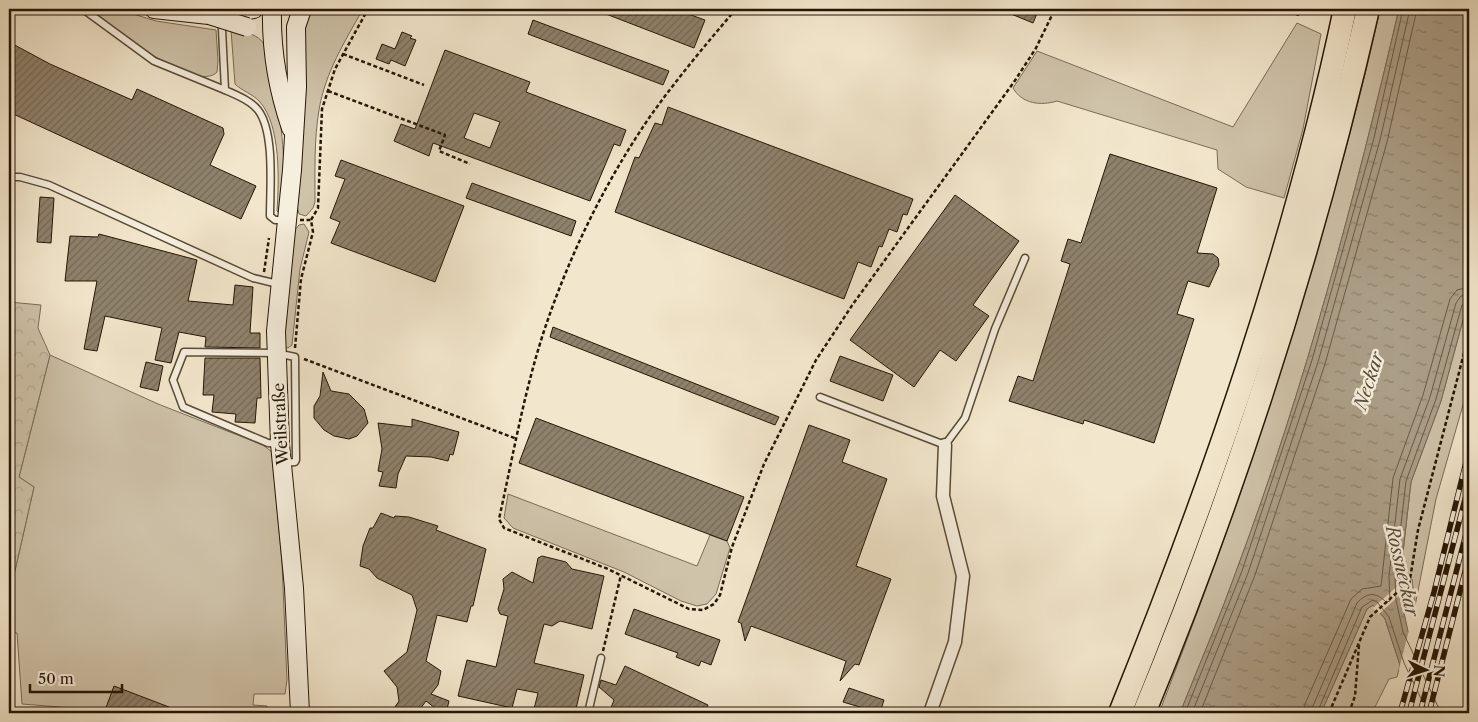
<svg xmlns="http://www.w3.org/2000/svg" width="1478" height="722" font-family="'Libre Caslon Text',serif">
	<defs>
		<pattern id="forest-crowns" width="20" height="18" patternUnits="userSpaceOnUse" patternTransform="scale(1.25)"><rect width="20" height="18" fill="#cfc3aa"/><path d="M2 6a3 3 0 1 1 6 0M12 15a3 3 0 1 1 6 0" fill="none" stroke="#b2a791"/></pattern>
		<pattern id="water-ripples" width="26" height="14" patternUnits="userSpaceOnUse" patternTransform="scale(1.25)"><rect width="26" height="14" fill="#ac9f88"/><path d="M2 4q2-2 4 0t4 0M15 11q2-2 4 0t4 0" fill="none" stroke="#8c816d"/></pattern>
		<pattern id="building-hatch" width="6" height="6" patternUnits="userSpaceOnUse" patternTransform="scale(1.25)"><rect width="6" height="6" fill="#8f826c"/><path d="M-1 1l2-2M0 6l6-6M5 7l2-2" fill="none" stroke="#756957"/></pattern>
	</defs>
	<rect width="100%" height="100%" fill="#f2e6cc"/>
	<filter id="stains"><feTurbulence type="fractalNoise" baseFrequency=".004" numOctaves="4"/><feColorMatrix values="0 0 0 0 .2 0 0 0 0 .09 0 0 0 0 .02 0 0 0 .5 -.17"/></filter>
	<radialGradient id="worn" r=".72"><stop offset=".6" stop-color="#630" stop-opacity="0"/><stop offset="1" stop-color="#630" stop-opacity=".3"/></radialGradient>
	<g fill="#cfc3aa" stroke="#7a6c58">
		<path d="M87 9H117L156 21 216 30 218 61 217 72C196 95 106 23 87 9Z"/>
		<path d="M309 9H363C345 41 325 73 319 110 314 139 315 172 315 202L313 208 306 216 299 214 297 206 303 129 301 33Z"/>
		<path d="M1380 9H1399C1355 198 1305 387 1237 569 1220 617 1199 665 1180 713H1159C1225 543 1285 371 1333 195 1350 134 1367 71 1380 9Z"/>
		<path d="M1297 23 1321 34 1303 129 1284 198 1246 187 1218 169 1217 150 1057 101C1041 106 1022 104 1013 88L1037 51 1233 127Z"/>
		<path d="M231 30C243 32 259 33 265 46 276 70 293 193 279 213L277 211C279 181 281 126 260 102 253 94 242 91 235 84Z"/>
		<polygon points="304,224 309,232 300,269 292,345 288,348 284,347 285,310 294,231 299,225"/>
		<polygon points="1469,298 1469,384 1436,499 1415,606 1412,579 1400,578 1411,482 1441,401"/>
		<polygon points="50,355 158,404 263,445 272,452 282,563 287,680 285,694 254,694 253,705 267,706 267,713 81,713 60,707 22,704 17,633 9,632 9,597 34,487 19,477"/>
		<polygon points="508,494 697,566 710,535 727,541 730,548 716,594 707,604 697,606 681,601 624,572 513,528 504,518"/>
		<polygon points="1373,605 1385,619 1400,665 1397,677 1389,679 1372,713 1321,713 1367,609"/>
	</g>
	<polygon fill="url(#forest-crowns)" stroke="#7a6c58" points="9,302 41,305 38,328 50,355 19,477 34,487 9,597"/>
	<path fill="url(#water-ripples)" stroke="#766854" d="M1399 9H1469V298L1441 401 1411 482 1400 578 1401 599 1408 631 1447 713 1400 665 1385 619 1373 605 1367 609 1321 713H1180C1199 665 1220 617 1237 569 1305 387 1355 198 1399 9Z"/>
	<g fill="#f2e6cc">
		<polygon points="1403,581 1402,593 1379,614 1373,608"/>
		<polygon points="1410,626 1410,630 1449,713 1421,713 1399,669"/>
	</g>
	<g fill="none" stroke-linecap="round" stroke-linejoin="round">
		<g stroke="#685a46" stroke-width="1">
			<polyline points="1185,713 1242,571 1312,360 1374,138 1403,9"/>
			<polyline points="1192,713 1248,573 1318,362 1380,140 1410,9"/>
			<polyline points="1200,713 1255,575 1325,364 1387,142 1417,9"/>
			<polyline points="1303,713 1305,704 1351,599 1362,589 1381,586 1393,478 1423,395 1450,299 1457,290 1469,287"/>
			<path d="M1310 713 1357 603C1367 592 1376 592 1386 602L1390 601 1389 576 1400 479 1430 397 1456 303 1461 296 1469 295"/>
			<polyline points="1317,713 1362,607 1373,600 1377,602 1389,617 1404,663 1428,713"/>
			<polyline points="1441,713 1403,632 1396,600 1395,577 1406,481 1436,399 1462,305 1469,301"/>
		</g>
	</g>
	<g fill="url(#building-hatch)" stroke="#241605" fill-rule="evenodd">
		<polygon points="593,9 674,9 705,20 694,48"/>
		<polygon points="999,9 1039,9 1033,23"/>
		<polygon points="533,20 669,71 663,85 528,34"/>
		<polygon points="402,32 412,36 410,38 416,40 405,66 391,60 389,64 376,59 382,44 395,49"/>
		<polygon points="9,42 50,64 132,100 137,89 223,128 224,134 210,165 256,186 241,219 9,112"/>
		<path d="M445 50 530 82 526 92 626 130 620 146 614 144 590 201 433 143 429 156 394 141 401 124 415 129ZM474 113 500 122 490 148 464 138Z"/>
		<polygon points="668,107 913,199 907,215 903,214 897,232 889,229 882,247 879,246 871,267 858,262 844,299 615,212 635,157 639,158 655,123 662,125"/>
		<polygon points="1110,154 1217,188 1197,253 1213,254 1218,258 1219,265 1209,287 1188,281 1177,314 1194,319 1154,443 1084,420 1083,424 1009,401 1018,376 1033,381 1070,264 1061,261 1068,239 1081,243"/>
		<polygon points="341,160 464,206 435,282 331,243 340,222 330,218 345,179 335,176"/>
		<polygon points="472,183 576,221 571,236 466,198"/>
		<polygon points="955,195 1019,241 973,305 989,316 956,361 940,350 914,387 850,340"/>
		<polygon points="40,197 54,198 51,243 37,242"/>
		<polygon points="99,234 197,260 188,301 233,305 235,285 253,287 250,333 260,333 260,348 205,347 206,337 179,332 171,363 155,360 162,328 105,316 97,351 84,349 97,281 65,281 70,236 98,237"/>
		<polygon points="553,327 779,417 775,425 550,337"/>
		<polygon points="840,356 893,375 883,401 830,381"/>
		<polygon points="205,358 260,358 261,398 257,398 255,423 235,422 236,414 212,412 214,395 203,395"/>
		<polygon points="146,362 163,366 158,391 140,387"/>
		<polygon points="323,372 331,391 349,394 364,409 368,423 357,436 349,439 334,436 324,430 314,418 314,406 320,396"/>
		<polygon points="536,418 744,497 727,541 519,463"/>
		<polygon points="412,419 459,432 453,455 450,454 448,461 431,457 406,456 398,474 396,488 379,486 383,472 378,471 382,449 378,423 412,427"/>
		<polygon points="809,425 850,440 842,462 887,479 856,566 891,579 859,665 855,664 840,681 846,661 751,626 745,641 741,623 738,622"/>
		<polygon points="381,513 394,518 395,516 409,517 438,526 436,530 486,549 473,606 471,606 467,622 437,615 426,661 441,671 438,685 431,694 449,701 446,713 439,711 426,701 417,713 391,713 399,701 397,687 384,671 407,652 417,610 412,595 377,578 369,569 360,566 363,546 370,528 373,528"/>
		<polygon points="542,556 566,562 572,569 604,576 592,629 560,621 552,626 544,624 534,663 584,675 575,713 533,713 538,693 517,689 512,708 458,696 467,660 496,667 508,616 500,614 498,609 504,589 503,579 512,572 533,583 538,558"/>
		<polygon points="634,609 720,640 711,665 701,661 699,666 676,657 678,653 625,634"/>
		<polygon points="625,666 708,705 704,713 609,713 614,700 599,687 601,680 616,685"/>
		<polygon points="114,686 182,712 182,713 104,713"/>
		<polygon points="849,688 884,700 880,713 843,702"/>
	</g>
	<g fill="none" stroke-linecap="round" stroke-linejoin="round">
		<g stroke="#584a37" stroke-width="9">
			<g id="lane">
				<polyline points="83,9 154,61 225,90"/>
				<path d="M221 9 225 90C236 95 250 100 258 110 275 132 270 188 270 216L275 220H287"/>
				<polyline points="9,177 20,177 49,185 253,278 278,284"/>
				<polyline points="820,397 945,445 965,418 995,329 1025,258"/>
				<polyline points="280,444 268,443 183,407 173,380 184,352 276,353 295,357 296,460 295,462 283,463"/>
				<polyline points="588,713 601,658"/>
			</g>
		</g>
		<g stroke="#584a37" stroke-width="15">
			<polyline id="street" points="930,713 955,642 963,576 943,496 945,445"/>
		</g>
		<g stroke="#241605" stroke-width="20">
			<g id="secondary">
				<polyline points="154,9 209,15"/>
				<path d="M272 9C271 48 278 90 291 128"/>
				<polyline points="244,11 254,9"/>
				<polyline points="300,713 294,588 280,444 276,331 292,170 297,87 296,27 302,9"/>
			</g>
		</g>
		<g stroke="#241605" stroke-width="25">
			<g id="highway">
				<path d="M1120 713C1212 485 1294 250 1345 9"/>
				<path d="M1144 713C1238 485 1313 249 1368 9"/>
			</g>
		</g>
		<g stroke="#241605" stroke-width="2.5" stroke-dasharray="4 2.5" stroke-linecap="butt">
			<path d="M736 9C706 44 676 80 649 118 604 184 569 256 544 331 524 392 513 456 499 519L504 528 608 569 689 609 703 610 714 604 720 595 732 547 764 464 816 360 853 304 1014 82 1036 48 1055 9"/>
			<polyline points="1283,9 1299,15 1303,9"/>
			<polyline points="343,54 424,85"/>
			<polyline points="328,91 445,135 439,151 470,164"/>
			<polyline points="300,220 311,220"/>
			<polyline points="264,272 269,238"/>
			<polyline points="295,348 301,279 313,232 311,220 318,208 322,109 335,69 368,9"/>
			<polyline points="304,359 517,439"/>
			<polyline points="603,651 621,575"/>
			<polyline points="1329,713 1370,617 1402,588 1409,585 1418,530 1469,334"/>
			<polyline points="1349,713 1355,696 1359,645"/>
		</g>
		<use href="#lane" stroke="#f7efde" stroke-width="6"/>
		<use href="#street" stroke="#f7efde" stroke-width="12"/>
		<use href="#secondary" stroke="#f7efde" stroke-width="18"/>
		<use href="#highway" stroke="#f2e6cc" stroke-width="22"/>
		<g stroke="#241605" stroke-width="5.5">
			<g id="rail">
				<polyline points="1400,713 1434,592 1469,450"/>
				<polyline points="1409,713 1469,484"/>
				<polyline points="1420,713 1469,522"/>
				<polyline points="1429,713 1469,556"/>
			</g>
		</g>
		<use href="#rail" stroke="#f7efde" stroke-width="4" stroke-dasharray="11" stroke-linecap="butt"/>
		<g stroke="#241605" stroke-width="20" stroke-linecap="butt">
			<polyline id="secondary-bridge" points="209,15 247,27"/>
		</g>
		<use href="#secondary-bridge" stroke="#f7efde" stroke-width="18"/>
	</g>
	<g text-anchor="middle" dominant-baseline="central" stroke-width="5" stroke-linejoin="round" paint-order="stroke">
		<g font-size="16" fill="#241605" stroke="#f7efde">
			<text transform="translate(280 424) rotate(-93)">Weilstraße</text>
		</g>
		<g font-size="18" font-style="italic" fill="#5a4d39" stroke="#f7efde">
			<text transform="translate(1369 381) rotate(-72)">Neckar</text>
			<text transform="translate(1402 571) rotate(77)">Rossneckar</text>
		</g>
	</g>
	<rect width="1478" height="722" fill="none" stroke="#f2e6cc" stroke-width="30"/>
	<rect x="10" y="10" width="1458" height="702" fill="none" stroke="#241605" stroke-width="2.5"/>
	<rect x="15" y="15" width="1448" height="692" fill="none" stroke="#241605"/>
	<g transform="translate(1426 670) rotate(94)" stroke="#f7efde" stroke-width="4" paint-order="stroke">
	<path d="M0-4L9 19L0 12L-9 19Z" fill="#241605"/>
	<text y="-8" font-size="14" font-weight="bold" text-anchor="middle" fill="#241605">N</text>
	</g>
	<path d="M30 684v8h92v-8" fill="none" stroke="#241605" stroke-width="2.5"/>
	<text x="38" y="684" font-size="15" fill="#241605" stroke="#f7efde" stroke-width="4" paint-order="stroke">50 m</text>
	<rect width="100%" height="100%" filter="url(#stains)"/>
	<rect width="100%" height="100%" fill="url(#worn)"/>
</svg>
